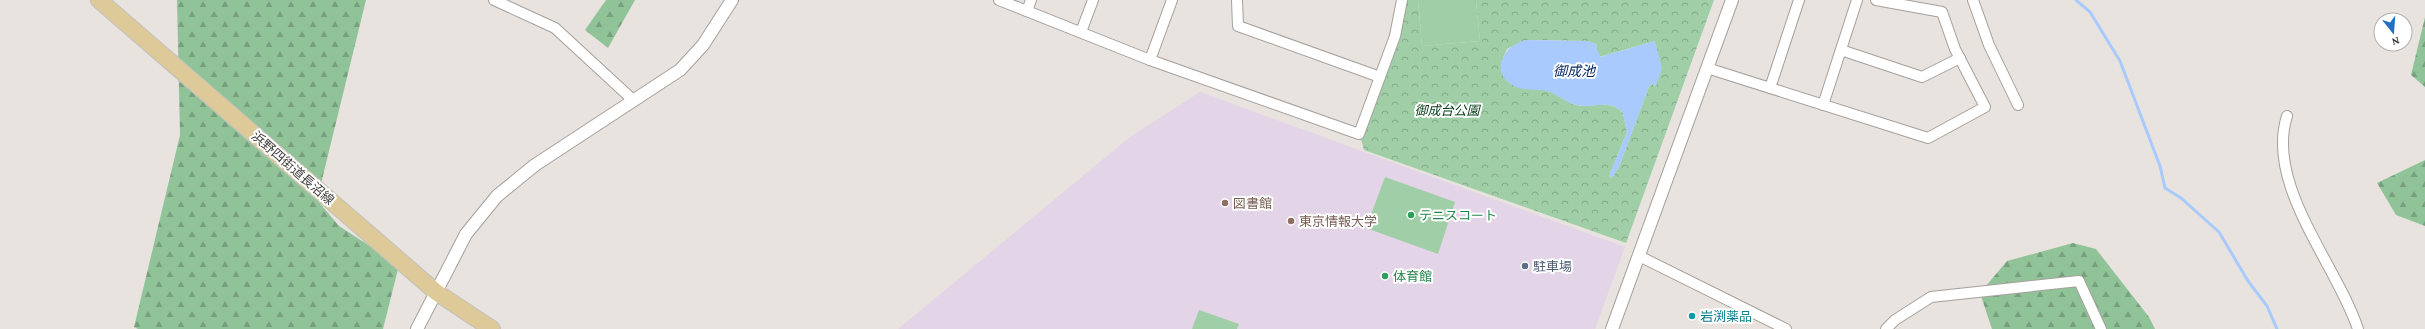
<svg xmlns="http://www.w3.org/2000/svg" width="2425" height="329" font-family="'Crimson Pro','Noto Sans JP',serif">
	<defs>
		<pattern id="forest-firs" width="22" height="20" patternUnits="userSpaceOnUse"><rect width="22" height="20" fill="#91c399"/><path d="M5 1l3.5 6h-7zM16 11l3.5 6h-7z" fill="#78a07e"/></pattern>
		<pattern id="park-crowns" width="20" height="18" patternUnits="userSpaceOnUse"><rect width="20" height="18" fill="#a0cfa7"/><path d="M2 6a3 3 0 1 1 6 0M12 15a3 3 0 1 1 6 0" fill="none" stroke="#84a989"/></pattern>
	</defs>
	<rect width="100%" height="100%" fill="#e8e3de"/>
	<polygon fill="#e3d4e7" points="1200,92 1625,247 1595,329 898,329 1130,137"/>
	<g fill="url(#forest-firs)">
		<polygon points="177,0 366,0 317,200 339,226 399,265 383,329 138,329 134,327 180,135"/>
		<polygon points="606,0 635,0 608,48 585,30"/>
		<polygon points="2425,17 2425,87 2411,75"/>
		<polygon points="2425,160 2425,226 2396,215 2377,183"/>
		<polygon points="2073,243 2096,249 2149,317 2155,329 1992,329 1980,293 2007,261"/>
	</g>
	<path fill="url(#park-crowns)" fill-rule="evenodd" d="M1406 0H1418L1422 46 1480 41 1476 0H1714L1626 243 1364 150 1361 139 1387 65ZM1525 40 1587 41 1596 44 1599 57 1655 41 1656 86 1650 84 1619 167 1612 178 1609 176 1627 132 1623 113C1608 98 1593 109 1576 105 1566 102 1559 96 1551 92 1538 87 1524 91 1511 84L1502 60 1507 49Z"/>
	<g fill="#a0cfa7">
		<polygon points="1418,0 1476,0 1480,41 1422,46"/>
		<polygon points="1385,177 1455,202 1438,254 1366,228"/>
		<polygon points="1199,310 1239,324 1237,329 1192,329"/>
	</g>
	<path fill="#a8cafd" d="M1525 40 1587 41 1596 44 1600 57 1655 41 1662 68 1656 86 1650 84 1619 167 1612 178 1609 176 1627 132 1623 113C1609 98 1595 109 1577 105 1566 103 1558 94 1547 91 1531 88 1513 93 1503 76 1499 69 1500 63 1504 56 1508 47 1516 44 1525 40Z"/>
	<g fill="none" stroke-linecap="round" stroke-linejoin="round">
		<polyline stroke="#a8cafd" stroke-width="3" points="2076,0 2090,12 2120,61 2160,166 2165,188 2181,198 2219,232 2248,281 2267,306 2277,329"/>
		<g stroke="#a5a09c" stroke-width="12">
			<g id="minor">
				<polyline points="494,0 555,28 633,100"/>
				<polyline points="999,0 1150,60 1359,134 1395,36 1402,0"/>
				<polyline points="1237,0 1238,26 1380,77"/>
				<polyline points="1973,0 1989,45 2018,105"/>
				<polyline points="1027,11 1031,0"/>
				<polyline points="1081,32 1093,0"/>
				<polyline points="1841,50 1922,77 1960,58"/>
				<polyline points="1150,60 1172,0"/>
				<polyline points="1707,68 1928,138 1985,107 1955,49 1942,12 1876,0"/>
				<polyline points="1770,88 1799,0"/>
				<polyline points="1823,105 1857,0"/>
				<path d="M2287 116C2265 185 2337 265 2358 329"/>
				<polyline points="1639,256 1786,329"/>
				<polyline points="1886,329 1895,320 1931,297 2079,281 2101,329"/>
			</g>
		</g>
		<g stroke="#a5a09c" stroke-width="14">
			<g id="tertiary">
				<polyline points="417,329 466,234 497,196 535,165 680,70 703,45 732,0"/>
				<polyline points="1612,329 1732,0"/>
			</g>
		</g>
		<g stroke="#c2c1c0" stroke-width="18">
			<polyline id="primary" points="99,0 436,292 492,329"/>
		</g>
		<use href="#minor" stroke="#fff" stroke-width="10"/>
		<use href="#tertiary" stroke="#fff" stroke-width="12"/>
		<use href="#primary" stroke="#ddca98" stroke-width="16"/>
	</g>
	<g fill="#8d6e63" stroke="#fff" stroke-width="1.5">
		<circle cx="1225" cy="203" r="4"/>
		<circle cx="1291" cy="221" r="4"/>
	</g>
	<g fill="#2e9e5b" stroke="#fff" stroke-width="1.5">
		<circle cx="1411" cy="215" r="4"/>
		<circle cx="1385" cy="276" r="4"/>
	</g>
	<circle fill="#5c6f8a" stroke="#fff" stroke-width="1.5" cx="1525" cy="266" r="4"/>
	<circle fill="#0f9aa8" stroke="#fff" stroke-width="1.5" cx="1692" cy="316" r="4"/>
	<g text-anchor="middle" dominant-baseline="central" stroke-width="4" stroke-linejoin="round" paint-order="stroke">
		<g font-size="13" font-style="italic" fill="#003c14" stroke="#fff">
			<text x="1447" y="110">御成台公園</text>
		</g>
		<g font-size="13" fill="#3f3d3b" stroke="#fff">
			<text transform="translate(293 168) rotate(41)">浜野四街道長沼線</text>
		</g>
		<g font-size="13" fill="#785e54" stroke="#fff" text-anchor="start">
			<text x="1233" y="203">図書館</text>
			<text x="1299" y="221">東京情報大学</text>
		</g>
		<g font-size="13" fill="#27864d" stroke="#fff" text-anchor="start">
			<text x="1419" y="215">テニスコート</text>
			<text x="1393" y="276">体育館</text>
		</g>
		<g font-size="13" fill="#4e5e75" stroke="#fff" text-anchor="start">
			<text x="1533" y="266">駐車場</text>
		</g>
		<g font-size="13" fill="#0d838f" stroke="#fff" text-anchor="start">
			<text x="1700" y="316">岩渕薬品</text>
		</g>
		<g font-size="14" font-style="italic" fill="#00255e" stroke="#fff">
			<text x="1574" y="71">御成池</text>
		</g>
	</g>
	<g transform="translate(2393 32) rotate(163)"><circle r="19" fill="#ffffff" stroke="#b2b1b1"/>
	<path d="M0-3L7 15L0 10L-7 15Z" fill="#2370c0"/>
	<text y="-6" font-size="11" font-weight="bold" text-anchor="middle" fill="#3f3d3b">N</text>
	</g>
</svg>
